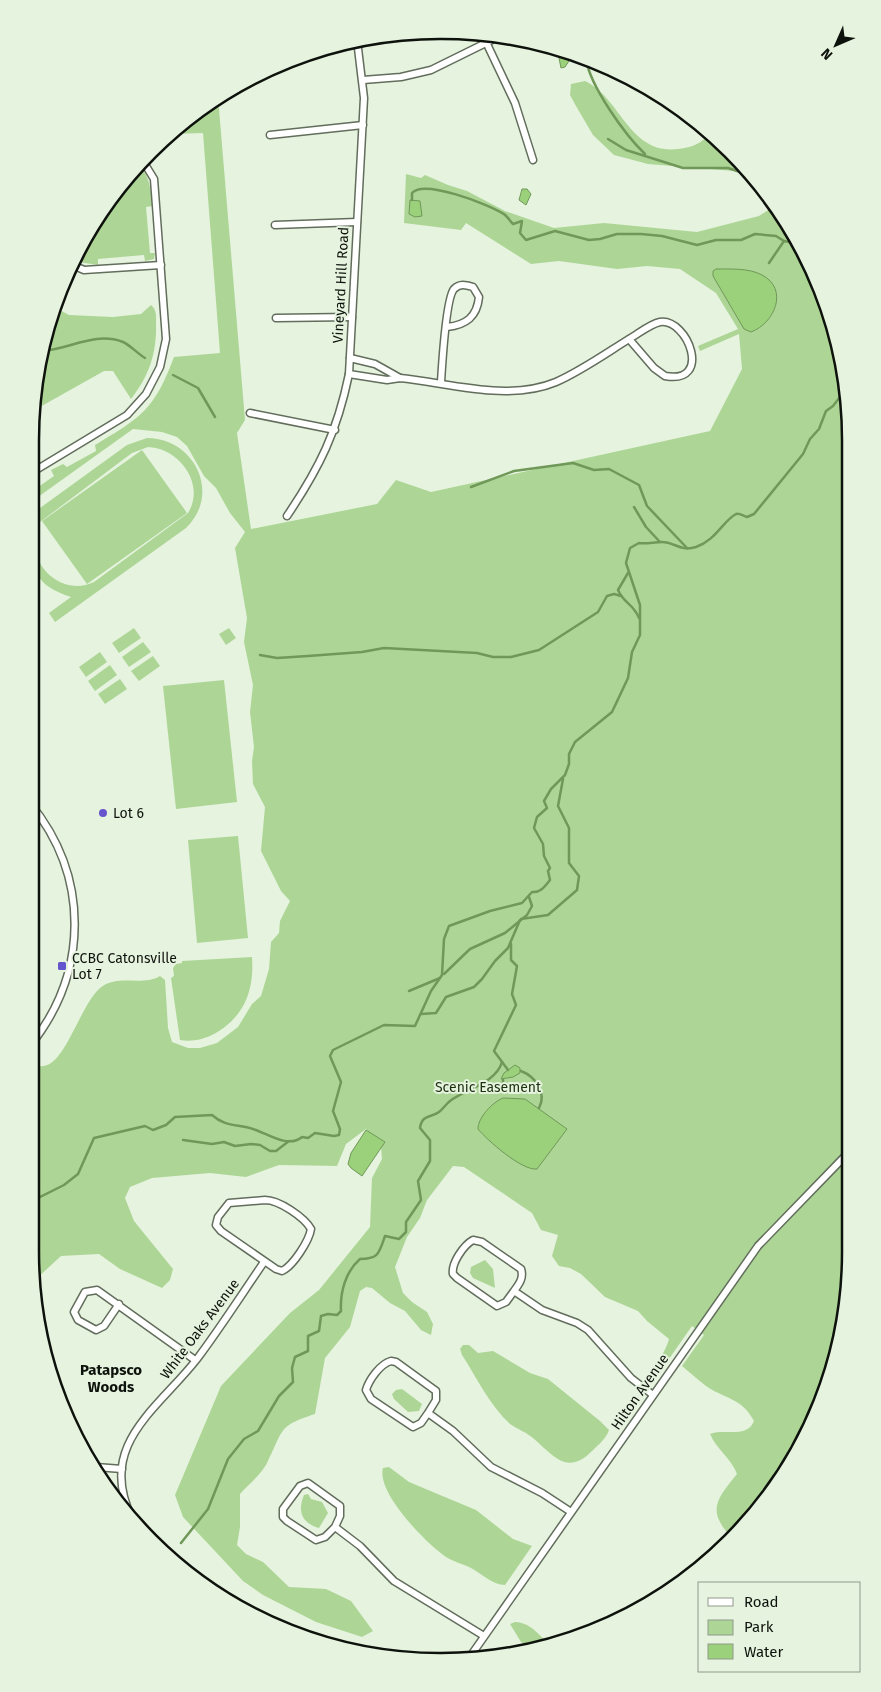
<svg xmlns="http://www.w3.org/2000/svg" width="881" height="1692" font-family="'Fira Sans',sans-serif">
	<rect width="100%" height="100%" fill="#e6f3df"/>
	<g fill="#add696" fill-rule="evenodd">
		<path d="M585 81C621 98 629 155 678 149 693 147 701 144 711 132L746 172 648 164 614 155 593 135 576 106 570 95 571 84Z"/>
		<path d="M218 97 245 420 237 433 251 529 377 504 396 480 431 492 710 431 742 369 739 334 700 351 698 346 738 329 716 293 680 269 647 266 617 269 559 261 531 264 466 223 461 230 404 223 406 174 421 178 425 175 448 185 467 191 505 211 554 228 604 223 697 232 759 216 770 209 771 200 782 212 820 284 847 387 850 1278 837 1357 809 1433 733 1539C706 1511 716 1500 737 1474 731 1458 717 1450 710 1434 724 1428 747 1439 754 1421 744 1402 732 1400 714 1391 703 1385 692 1374 682 1366L704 1335 692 1326 655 1379C653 1366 666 1352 669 1339L647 1321 638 1311 605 1297 581 1274 570 1268 559 1266 552 1256 558 1235 541 1230 532 1213 464 1167 453 1166 427 1200 420 1218 407 1237 395 1267 403 1293 412 1302 427 1312 433 1324 431 1335 421 1330 405 1311 390 1303 372 1288 366 1287 360 1291 350 1327 325 1358 315 1414C278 1426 284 1429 268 1461 263 1473 249 1484 240 1494V1527L237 1545 246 1554 263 1562 289 1587 326 1589 351 1601 373 1631 362 1637 316 1622 263 1595 243 1581 183 1517 175 1495 221 1386 290 1313 319 1290 370 1227 372 1178 382 1159 381 1147 366 1129 346 1144 337 1166 279 1165 246 1177 210 1173 152 1178 130 1187 125 1198 134 1221 173 1269 170 1280 162 1288 120 1269 99 1254 61 1256 35 1280 30 1251V1066L32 1064C39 1067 45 1067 51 1063 68 1052 82 1005 99 989 116 973 142 987 160 976L165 980 168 1028 172 1042 188 1048H200L217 1043 238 1027 252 1004 261 996 269 969 271 942 279 933 280 921 290 901 281 891 261 851 265 807 253 784 252 761 254 747 250 712 253 685 244 642 247 618 235 548 245 532 230 513 216 488 204 476 187 446 177 437 162 432 133 429 31 502V492L54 476 51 470 63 464 67 467 96 451 95 445C142 417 154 410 174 357L220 353 203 133 173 134V130Z"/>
		<path d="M139 165C150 177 151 190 152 206L146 207 150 253H155L154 259 145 261 144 255 98 259V265L79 262 73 257 115 190Z"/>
		<path d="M151 305C157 310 156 317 156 323 157 353 149 376 131 399L113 371H104L31 412 44 334 54 307 69 315 113 317 141 314Z"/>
		<path d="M147 438C194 438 222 493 186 528L55 622 49 613 71 597C26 583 31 559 31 519L40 508 127 445ZM148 447C179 448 206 484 188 513L94 582C57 599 21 557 40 522L132 453Z"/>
		<polygon points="142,450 187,513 87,584 42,521"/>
		<polygon points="134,628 141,638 119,653 112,643"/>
		<polygon points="229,628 236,638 226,645 219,634"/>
		<polygon points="143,642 151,652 129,667 122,657"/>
		<polygon points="31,648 38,671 31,687"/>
		<polygon points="100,652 107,662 86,677 79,667"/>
		<polygon points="153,656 160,666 139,681 131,671"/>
		<polygon points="110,665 117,675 95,691 88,681"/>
		<polygon points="120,679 127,689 105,704 98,694"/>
		<polygon points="224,680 237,802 176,809 163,686"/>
		<polygon points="238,836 248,938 197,943 188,840"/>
		<path d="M252 957C253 971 252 986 246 1000 236 1024 207 1045 180 1040L171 978 174 976 173 968 176 964 182 963V961Z"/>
		<polygon points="485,1260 493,1269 495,1288 473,1278 470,1273 471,1267"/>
		<path d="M463 1345H469L478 1353 493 1351 530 1373 548 1379 600 1421 609 1430C606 1439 599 1444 592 1451 567 1476 554 1456 533 1438 526 1432 517 1429 510 1424 490 1406 477 1378 462 1355L460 1349Z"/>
		<polygon points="402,1389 422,1404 419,1411 408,1412 394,1399 392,1394 396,1390"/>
		<path d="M389 1467 409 1482 476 1510 513 1539 532 1546 505 1585C493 1585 482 1574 471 1568 463 1564 454 1562 446 1557 427 1544 376 1493 383 1468Z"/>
		<path d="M308 1494 311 1499 322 1502 328 1513 319 1528C302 1523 297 1512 304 1495Z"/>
		<path d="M515 1622C534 1623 539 1638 553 1646L527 1651 526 1645 521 1642 510 1624Z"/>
	</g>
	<g fill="#9ad17a" stroke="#709859">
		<polygon points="557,48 567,51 569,61 565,67 561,68"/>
		<polygon points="522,189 527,189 531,194 526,205 519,200"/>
		<polygon points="410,200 420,201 422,216 415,217 409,214"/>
		<path d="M716 269C731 269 749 268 762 275 789 289 775 323 751 332L744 329 713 276V271Z"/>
		<polygon points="515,1065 520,1068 520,1073 513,1077 501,1079 504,1073"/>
		<path d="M503 1098 525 1099 567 1129 537 1169C522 1171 487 1140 478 1129 478 1117 493 1102 503 1098Z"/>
		<polygon points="366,1130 385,1142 362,1176 351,1168 348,1164 351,1153"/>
	</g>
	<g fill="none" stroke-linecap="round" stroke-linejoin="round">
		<g stroke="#709859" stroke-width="2.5">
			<path d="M586 59C590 86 625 135 645 154"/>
			<polyline points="608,139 626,150 683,168 728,168 749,175"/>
			<path d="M412 200V193C424 179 487 204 502 213 507 215 509 220 513 224L522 221 520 233 526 240 555 231 589 240 600 239 617 234H641L662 236 697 245 716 240H741L755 234 776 236 784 241 799 244"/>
			<polyline points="769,263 784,241"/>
			<path d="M41 351C69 350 94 331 123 342 130 345 138 354 145 358"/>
			<polyline points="173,375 198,388 215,417"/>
			<polyline points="471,487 514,471 573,463 594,470 609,469 639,485 647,506 687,548"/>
			<polyline points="634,507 646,527 660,542"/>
			<path d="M628 573 618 590C624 604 633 603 639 618"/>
			<polyline points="260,655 277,658 308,656 362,652 384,648 477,653 493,657 511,657 539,650 598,612 607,596 614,594 621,596"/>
			<polyline points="521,919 548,915 577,890 579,876 569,863 569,828 558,806 563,779"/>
			<polyline points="444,974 470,949 505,933 527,915 532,906 529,897"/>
			<polyline points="409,991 440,978"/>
			<polyline points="421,1014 436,1013 446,997 474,987 482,979 495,961 508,948 520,920"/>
			<polyline points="508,1070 494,1051 516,1005 512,994 517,966 511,960 511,944"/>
			<path d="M521 1071C536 1077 547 1093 539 1108"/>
			<polyline points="503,1088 503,1080"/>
			<polyline points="183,1140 212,1144 224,1142 235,1146 251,1144 260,1145 270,1151 276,1151 289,1141"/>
			<path d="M30 1202 64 1185 78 1174 94 1138 145 1126 153 1130 166 1125 175 1117 212 1115C225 1127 238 1124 253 1129 267 1133 288 1149 302 1137L308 1138 315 1133 334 1136 339 1135 340 1129 333 1111 341 1082 330 1056 333 1050 384 1025 415 1026 431 991 442 975 444 939 449 926 490 911 522 903 532 892C541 893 545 886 550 880L548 871 550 868 544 856 543 844 534 828 537 817 547 808 544 801 551 789 565 775 569 764V754L575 742 612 712 628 678 632 652 640 635V605L626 563 630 548 639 543C647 544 654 542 662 542 675 542 680 552 696 547 716 540 723 521 736 514 740 513 743 516 747 517L754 514 803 454 810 439 819 429 826 411 833 406 847 388"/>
			<path d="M181 1543 208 1509 228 1459 244 1439 258 1431 279 1396 293 1382 292 1368 295 1357 308 1351V1336L319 1331 321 1316 328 1314 337 1315 341 1311C340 1293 345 1272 360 1259 379 1259 379 1253 385 1236L399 1239 406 1232V1222L421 1200 418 1181 430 1161V1140L420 1128C422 1114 431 1118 439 1112 443 1109 446 1104 450 1101 466 1089 496 1083 502 1062"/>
		</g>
		<g stroke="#626d5c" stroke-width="9">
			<g id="minor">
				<polyline points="486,42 515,103 533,160"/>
				<polyline points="363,80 401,77 431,70 500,36"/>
				<polyline points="270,135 363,125"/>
				<polyline points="275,225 357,222"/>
				<polyline points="70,264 84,270 161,265"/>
				<polyline points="276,318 352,317"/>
				<polyline points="350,358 375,364 400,378"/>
				<path d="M349 374 387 380 400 378C449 383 508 402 556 382 581 371 605 354 629 339L654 368 665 376C713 385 688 318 660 322 650 324 638 334 629 339"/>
				<path d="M441 382C442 366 446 298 454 289 460 283 466 285 473 287L479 297C477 317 466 325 447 327"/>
				<polyline points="250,413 335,430"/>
				<polyline points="31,473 127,415 146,394 160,367 166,339 154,179 143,161"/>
				<path d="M287 516C320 467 337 432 349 374L364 98 357 40"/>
				<path d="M30 1046C89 972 90 877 30 803"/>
				<path d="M265 1200C279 1200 304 1217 311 1229 309 1241 293 1266 282 1271L276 1269 221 1231 216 1225 218 1217 229 1203Z"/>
				<path d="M514 1291C519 1284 524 1278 521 1269L482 1242 473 1240C464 1245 451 1263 453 1274L457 1278 497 1306 506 1302 514 1291 542 1310 577 1323 588 1330 631 1378 653 1395"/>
				<polyline points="119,1304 104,1326 96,1330 78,1320 74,1312 85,1292 97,1290 195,1360"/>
				<path d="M428 1413 436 1400V1391L396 1362 391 1361C380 1364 369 1380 366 1390L371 1399 413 1427 421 1423 428 1413 453 1431 491 1467 542 1493 571 1512"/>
				<polyline points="96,1467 122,1469"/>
				<path d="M132 1518C96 1445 158 1409 197 1359 221 1327 242 1294 264 1262"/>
				<polyline points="335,1527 340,1516 340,1506 308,1483 300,1486 283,1509 283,1517 287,1521 316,1540 325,1537 335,1527 360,1546 394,1581 484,1636"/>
				<polyline points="467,1661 758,1246 850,1151"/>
			</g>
		</g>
		<use href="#minor" stroke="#fff" stroke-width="6"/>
	</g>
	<g fill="#6554cd" stroke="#e6f3df" stroke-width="2">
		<circle cx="103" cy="813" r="5"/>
		<rect x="57" y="961" width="10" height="10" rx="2.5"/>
	</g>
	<g text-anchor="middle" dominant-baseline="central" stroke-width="4" stroke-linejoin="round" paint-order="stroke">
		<g font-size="14" fill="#0e120c" stroke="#e6f3df">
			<text transform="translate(341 285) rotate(-87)">Vineyard Hill Road</text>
			<text transform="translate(200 1329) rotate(-53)">White Oaks Avenue</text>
			<text transform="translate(640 1392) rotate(-55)">Hilton Avenue</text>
		</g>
		<g font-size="14" fill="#0e120c" stroke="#e6f3df" text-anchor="start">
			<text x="113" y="813">Lot 6</text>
			<text x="72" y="958">CCBC Catonsville<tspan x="72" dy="16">Lot 7</tspan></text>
		</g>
		<g font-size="14" fill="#1c310e" stroke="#e6f3df">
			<text x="488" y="1087">Scenic Easement</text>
		</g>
		<g font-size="15" font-weight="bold" fill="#0e120c" stroke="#e6f3df">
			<text x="111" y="1370">Patapsco<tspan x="111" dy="17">Woods</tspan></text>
		</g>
	</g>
	<path d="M0 0H881V1692H0ZM440 39H441A401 401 0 0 1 842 440V1252A401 401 0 0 1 441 1653H440A401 401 0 0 1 39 1252V440A401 401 0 0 1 440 39Z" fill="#e6f3df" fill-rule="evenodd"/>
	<path fill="none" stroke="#0e120c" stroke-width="2.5" d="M440 39H441A401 401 0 0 1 842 440V1252A401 401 0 0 1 441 1653H440A401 401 0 0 1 39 1252V440A401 401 0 0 1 440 39Z"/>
	<rect x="698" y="1582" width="162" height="90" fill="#e6f3df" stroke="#90998b"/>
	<rect x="708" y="1598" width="25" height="8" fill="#ffffff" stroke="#90998b"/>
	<text x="744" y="1607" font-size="15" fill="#0e120c">Road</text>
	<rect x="708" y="1620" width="25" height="15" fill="#add696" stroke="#90998b"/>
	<text x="744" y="1632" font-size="15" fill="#0e120c">Park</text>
	<rect x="708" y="1644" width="25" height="15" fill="#9ad17a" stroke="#90998b"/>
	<text x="744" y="1657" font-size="15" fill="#0e120c">Water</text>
	<g transform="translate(836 45) rotate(225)" stroke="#e6f3df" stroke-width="4" paint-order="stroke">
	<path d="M0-4L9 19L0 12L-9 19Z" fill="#0e120c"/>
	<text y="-8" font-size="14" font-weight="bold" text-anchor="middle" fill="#0e120c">N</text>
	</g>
</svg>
